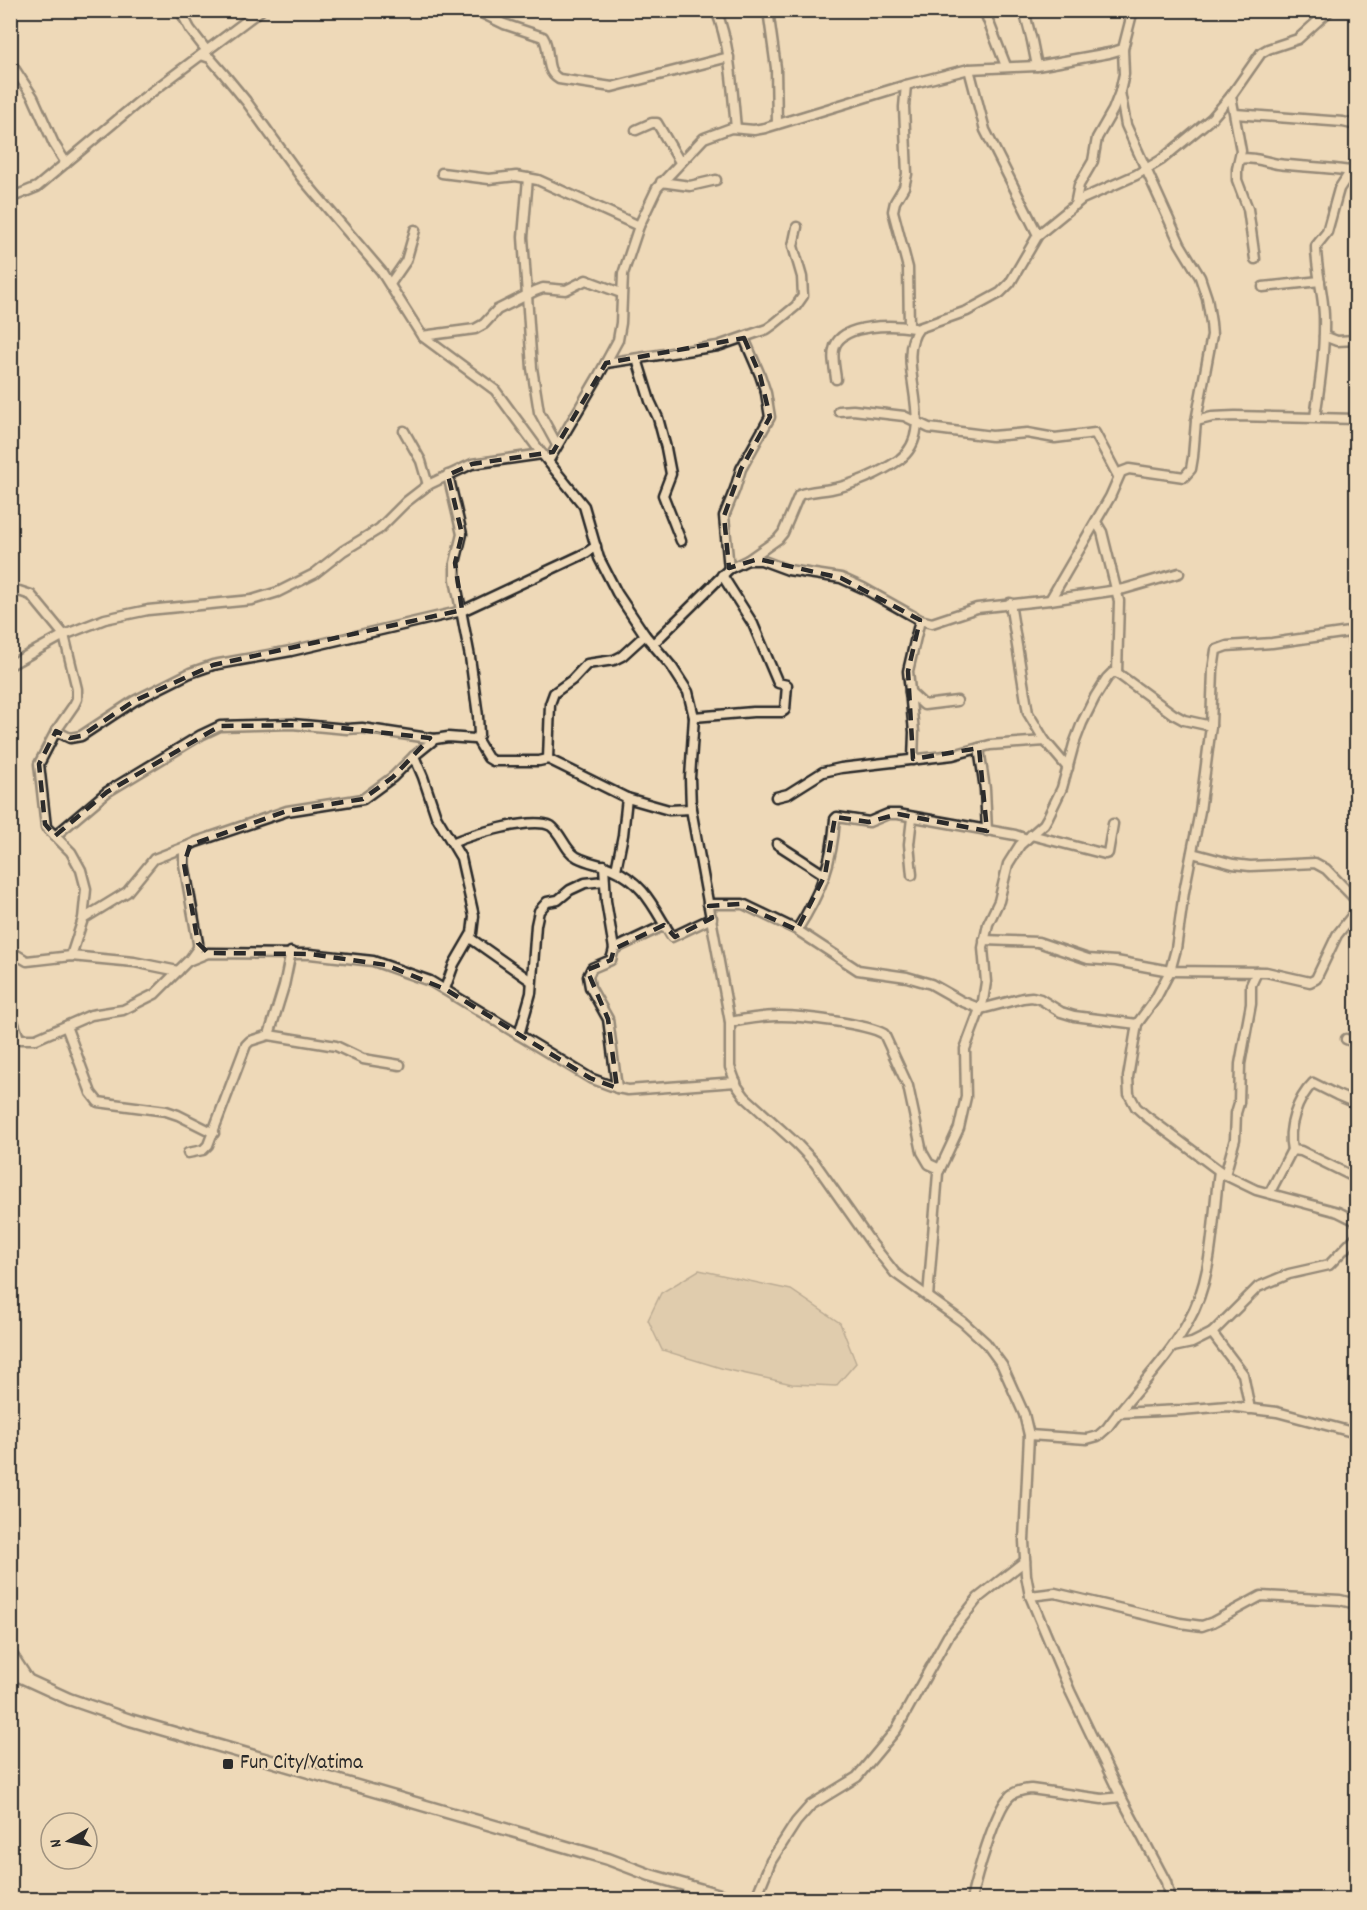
<svg xmlns="http://www.w3.org/2000/svg" width="1367" height="1910" font-family="Dekko,sans-serif">
	<rect width="100%" height="100%" fill="#eed9b8"/>
	<filter id="ink" filterUnits="userSpaceOnUse"><feTurbulence type="fractalNoise" baseFrequency=".0167" numOctaves="2"/><feDisplacementMap in="SourceGraphic" scale="12" xChannelSelector="R" yChannelSelector="G"/><feConvolveMatrix kernelMatrix="1 2 1 2 8 2 1 2 1" color-interpolation-filters="sRGB"/></filter>
	<g filter="url(#ink)">
		<polygon fill="#cfbda0" stroke="#7d7466" stroke-width="1.5" points="699,1270 791,1290 840,1323 856,1363 836,1386 792,1384 724,1369 662,1350 648,1320 661,1293"/>
		<g fill="none" stroke-linecap="round" stroke-linejoin="round">
			<g stroke="#2b2b2b" stroke-width="13">
				<g id="minor">
					<polyline points="180,10 190,29 207,51"/>
					<path d="M475 10 504 24 543 37C552 51 543 70 559 79L612 87 729 57"/>
					<path d="M716 10C731 48 732 88 736 128"/>
					<polyline points="768,10 776,68 777,124"/>
					<polyline points="984,10 1006,66"/>
					<polyline points="1024,10 1032,41 1037,66"/>
					<polyline points="201,55 210,58 223,73 246,101 301,177 381,271 422,336 495,390 542,454 584,506 599,558 617,593 645,635 672,667 688,692 694,717 690,778 691,809 730,1022 730,1067 737,1086 745,1097 797,1144 815,1163 872,1244 895,1273 963,1322 986,1343 1002,1365 1024,1414 1029,1435 1024,1541 1026,1575 1030,1596 1070,1691 1121,1797 1166,1882 1170,1900"/>
					<polyline points="10,62 33,97 54,144 66,163"/>
					<polyline points="969,69 985,130 1038,235"/>
					<polyline points="906,85 904,107 907,174 904,187 895,202 893,211 908,268 909,327"/>
					<polyline points="1231,96 1241,151 1237,169 1237,180 1248,209 1255,259"/>
					<polyline points="1235,114 1343,122 1356,125"/>
					<polyline points="636,130 652,123 657,123 680,162"/>
					<path d="M1240 159C1251 156 1266 162 1278 164 1302 167 1326 167 1350 171"/>
					<polyline points="442,173 489,179 516,176 538,180 639,226"/>
					<polyline points="528,178 523,237 532,368 539,412 557,445"/>
					<polyline points="661,182 690,186 716,180"/>
					<polyline points="10,198 37,187 141,100 261,10"/>
					<polyline points="1075,205 1079,185 1093,161 1097,138 1113,110 1120,92 1124,74 1123,49 1133,10"/>
					<polyline points="390,284 406,261 415,230"/>
					<polyline points="1263,287 1320,281"/>
					<polyline points="422,336 475,329 484,324 497,310 535,291 543,288 566,290 586,280 621,293"/>
					<polyline points="1324,336 1337,341 1356,340"/>
					<polyline points="637,359 650,401 658,418 666,448 671,474 663,495 681,541"/>
					<polyline points="606,363 718,346 767,329 774,324 796,306 803,296 802,277 793,246 797,227"/>
					<path d="M836 379C835 368 831 356 835 346 844 323 894 325 914 328"/>
					<polyline points="839,411 853,410 904,416 929,428 992,436 1027,433 1055,438 1095,433 1118,476"/>
					<path d="M1315 417C1320 384 1325 350 1324 315 1323 292 1316 269 1316 246L1327 232 1339 189 1356 163"/>
					<polyline points="1196,421 1212,417 1235,416 1356,419"/>
					<polyline points="404,431 421,461 428,485"/>
					<polyline points="549,460 599,375 618,340 621,323 623,274 639,226 657,188 704,138 731,128 754,130 765,128 906,85 969,69 1037,66 1109,53 1123,49"/>
					<polyline points="1096,522 1102,532 1119,601 1117,673"/>
					<path d="M748 560 778 539 783 533 799 495C809 491 820 491 831 489 853 485 880 473 899 460 941 429 892 362 919 328L967 311 1000 293 1010 283 1038 235 1082 199 1136 175 1161 160 1212 118 1231 96 1261 53 1268 49 1298 39 1330 10"/>
					<polyline points="729,569 724,516 735,489 741,469 770,417 766,393 760,375 744,338"/>
					<polyline points="10,592 19,591 31,595 64,635 77,689 77,699 74,705 56,731 39,764 46,827 71,852 81,870 86,889 83,919 71,956"/>
					<polyline points="1050,600 1110,497 1121,472 1129,469 1184,477 1191,469 1193,457 1196,421 1212,335 1211,323 1207,298 1200,277 1180,244 1126,125 1120,92"/>
					<polyline points="1010,603 1028,713 1045,741 1068,768"/>
					<polyline points="1352,631 1356,670"/>
					<polyline points="1356,631 1272,643 1227,646 1216,650 1213,670 1211,726 1200,811 1184,892 1176,949 1170,971 1156,998 1137,1024 1128,1077 1129,1094 1136,1107 1146,1116 1225,1175 1256,1190 1338,1212 1356,1221"/>
					<polyline points="653,644 729,569 748,560 761,560 788,570 841,578 863,588 920,620 932,623 977,608 1050,600 1124,589 1179,573"/>
					<polyline points="10,665 64,635 105,619 148,610 252,600 278,592 314,574 343,551 379,529 406,502 428,485 472,464 542,454"/>
					<polyline points="910,692 924,705 957,701"/>
					<polyline points="694,717 753,712 782,712 785,710 787,685 778,683 753,624 722,575"/>
					<polyline points="56,731 70,738 81,736 134,701 190,673 213,665 291,651 462,611 586,553 596,546"/>
					<polyline points="476,738 488,758 493,761 539,761 548,759 627,798 669,810 691,809"/>
					<polyline points="979,748 985,789 987,831"/>
					<polyline points="414,756 423,777 436,816 461,858 474,916 472,933 454,964 445,989"/>
					<polyline points="548,759 550,704 554,693 572,680 587,664 614,660 622,656 645,635"/>
					<polyline points="913,760 914,732 908,671 920,620"/>
					<polyline points="776,797 788,794 823,772 841,768 953,755 990,745 1045,741"/>
					<polyline points="912,818 909,844 912,875"/>
					<polyline points="1031,835 1105,854 1108,853 1113,824"/>
					<polyline points="55,836 107,792 201,735 220,726 292,724 347,729 362,728 435,739"/>
					<path d="M452 843C470 835 534 816 551 826 562 834 565 851 577 857 588 863 601 864 612 869 645 883 654 909 672 937L712 918"/>
					<polyline points="777,844 825,875"/>
					<polyline points="1192,853 1233,864 1250,866 1315,863 1326,869 1356,900"/>
					<polyline points="604,865 606,901 614,949 611,960 592,968 588,976 590,987 608,1019 617,1088"/>
					<polyline points="616,870 623,835 627,798"/>
					<path d="M708 904H743L797 930C821 892 832 864 835 819L837 817 869 822 888 814H898L1015 835 1027 839"/>
					<polyline points="83,919 127,892 154,859 190,845"/>
					<polyline points="797,930 858,970 907,977 931,984 961,1001 981,1009 1023,998 1032,997 1040,999 1061,1012 1074,1016 1137,1024"/>
					<polyline points="470,938 531,981"/>
					<polyline points="984,940 1038,942 1088,959 1116,961 1170,971 1266,972 1310,982 1316,979 1337,935 1356,911"/>
					<polyline points="614,949 665,925"/>
					<polyline points="10,951 27,961 71,956 134,962 178,971"/>
					<polyline points="190,959 198,948 198,943 184,864 184,854 190,845 196,842 287,811 363,799 393,777 414,756 435,739 448,737 474,739 479,735 478,716 470,657 455,579 455,563 462,534 448,475"/>
					<polyline points="10,1013 19,1038"/>
					<path d="M730 1022C746 1019 761 1016 777 1016 798 1015 868 1024 884 1034L908 1086 922 1152 929 1164 940 1169"/>
					<polyline points="66,1026 91,1093 98,1102 166,1111 178,1115 214,1133"/>
					<polyline points="269,1035 336,1046 363,1059 400,1065"/>
					<polyline points="519,1035 531,993 536,925 539,911 547,902 558,900 570,890 585,883 604,881"/>
					<polyline points="10,1039 36,1039 91,1015 123,1010 155,994 188,961 208,953 310,954 373,961 430,981 590,1078 617,1088 628,1090 736,1082"/>
					<polyline points="1346,1039 1356,1043"/>
					<path d="M1292 1150C1287 1128 1297 1099 1313 1083L1337 1095 1356 1103"/>
					<polyline points="188,1153 203,1150 208,1145 246,1045 250,1041 269,1035 284,986 291,952"/>
					<polyline points="1225,1175 1235,1139 1236,1113 1239,1103 1240,1064 1251,1004 1251,985 1257,972"/>
					<polyline points="1270,1192 1292,1150 1301,1151 1356,1178"/>
					<polyline points="928,1297 938,1173 959,1128 966,1097 965,1049 983,1001 986,982 983,948 988,924 999,901 1008,864 1020,845 1044,824 1048,817 1062,788 1074,744 1082,723 1095,697 1107,678 1112,673 1117,673 1173,714 1184,720 1211,726"/>
					<polyline points="1212,1333 1243,1374 1250,1409"/>
					<polyline points="1173,1347 1192,1343 1212,1333 1258,1287 1289,1274 1329,1265 1356,1237"/>
					<polyline points="1118,1413 1181,1410 1228,1406 1277,1412 1356,1433"/>
					<path d="M1029 1435 1087 1439 1098 1436 1107 1428C1133 1392 1167 1361 1188 1322 1214 1277 1212 1221 1219 1171"/>
					<polyline points="1030,1596 1055,1593 1180,1623 1202,1626 1213,1622 1261,1596 1340,1600 1356,1604"/>
					<polyline points="10,1651 29,1680"/>
					<polyline points="755,1900 771,1861 796,1822 811,1805 857,1777 896,1730 948,1636 978,1598 1025,1561"/>
					<path d="M971 1900C976 1878 995 1811 1009 1797 1014 1791 1023 1790 1031 1789L1102 1799 1121 1797"/>
				</g>
			</g>
			<g stroke="#2b2b2b" stroke-width="15">
				<polyline id="secondary" points="10,1672 69,1699 130,1720 608,1859 650,1875 737,1900"/>
			</g>
			<use href="#minor" stroke="#eed9b8" stroke-width="8"/>
			<use href="#secondary" stroke="#eed9b8" stroke-width="10"/>
		</g>
	</g>
	<path d="M0 0H1367V1910H0ZM744 338 760 375 770 417 741 469 724 516 729 568 758 559 841 578 920 620 908 671 913 759 979 748 987 831 898 814 869 822 835 817 825 875 797 930 740 904 709 906 712 918 675 937 664 925 614 949 611 960 587 970 608 1019 617 1088 590 1078 445 989 386 965 310 954 208 953 198 943 184 864 190 845 287 811 363 799 393 777 430 738 316 725 220 726 107 792 55 836 45 824 39 764 56 731 70 738 81 736 134 701 213 665 462 610 455 563 462 534 448 475 472 464 553 452 606 363Z" fill="#eed9b8" fill-opacity=".55" fill-rule="evenodd"/>
	<path fill="none" stroke="#2b2b2b" stroke-width="4.5" stroke-dasharray="12 8" stroke-linejoin="round" d="M744 338 760 375 770 417 741 469 724 516 729 568 758 559 841 578 920 620 908 671 913 759 979 748 987 831 898 814 869 822 835 817 825 875 797 930 740 904 709 906 712 918 675 937 664 925 614 949 611 960 587 970 608 1019 617 1088 590 1078 445 989 386 965 310 954 208 953 198 943 184 864 190 845 287 811 363 799 393 777 430 738 316 725 220 726 107 792 55 836 45 824 39 764 56 731 70 738 81 736 134 701 213 665 462 610 455 563 462 534 448 475 472 464 553 452 606 363Z"/>
	<rect fill="#2b2b2b" stroke="#eed9b8" stroke-width="2" x="222" y="1758" width="12" height="12" rx="3"/>
	<g text-anchor="middle" dominant-baseline="central" stroke-width="4.5" stroke-linejoin="round" paint-order="stroke">
		<g font-size="21" fill="#2b2b2b" stroke="#eed9b8" text-anchor="start">
			<text x="240" y="1764">Fun City/Yatima</text>
		</g>
	</g>
	<rect width="1367" height="1910" fill="none" stroke="#eed9b8" stroke-width="36"/>
	<rect x="18" y="18" width="1331" height="1874" fill="none" stroke="#2b2b2b" stroke-width="2" filter="url(#ink)"/>
	<g transform="translate(69 1841) rotate(260)"><circle r="28" fill="#eed9b8" stroke="#a09380" stroke-width="1.5"/>
	<path d="M0-4.5L10 22L0 15L-10 22Z" fill="#2b2b2b"/>
	<text y="-9" font-size="16" font-weight="bold" text-anchor="middle" fill="#2b2b2b">N</text>
	</g>
</svg>
